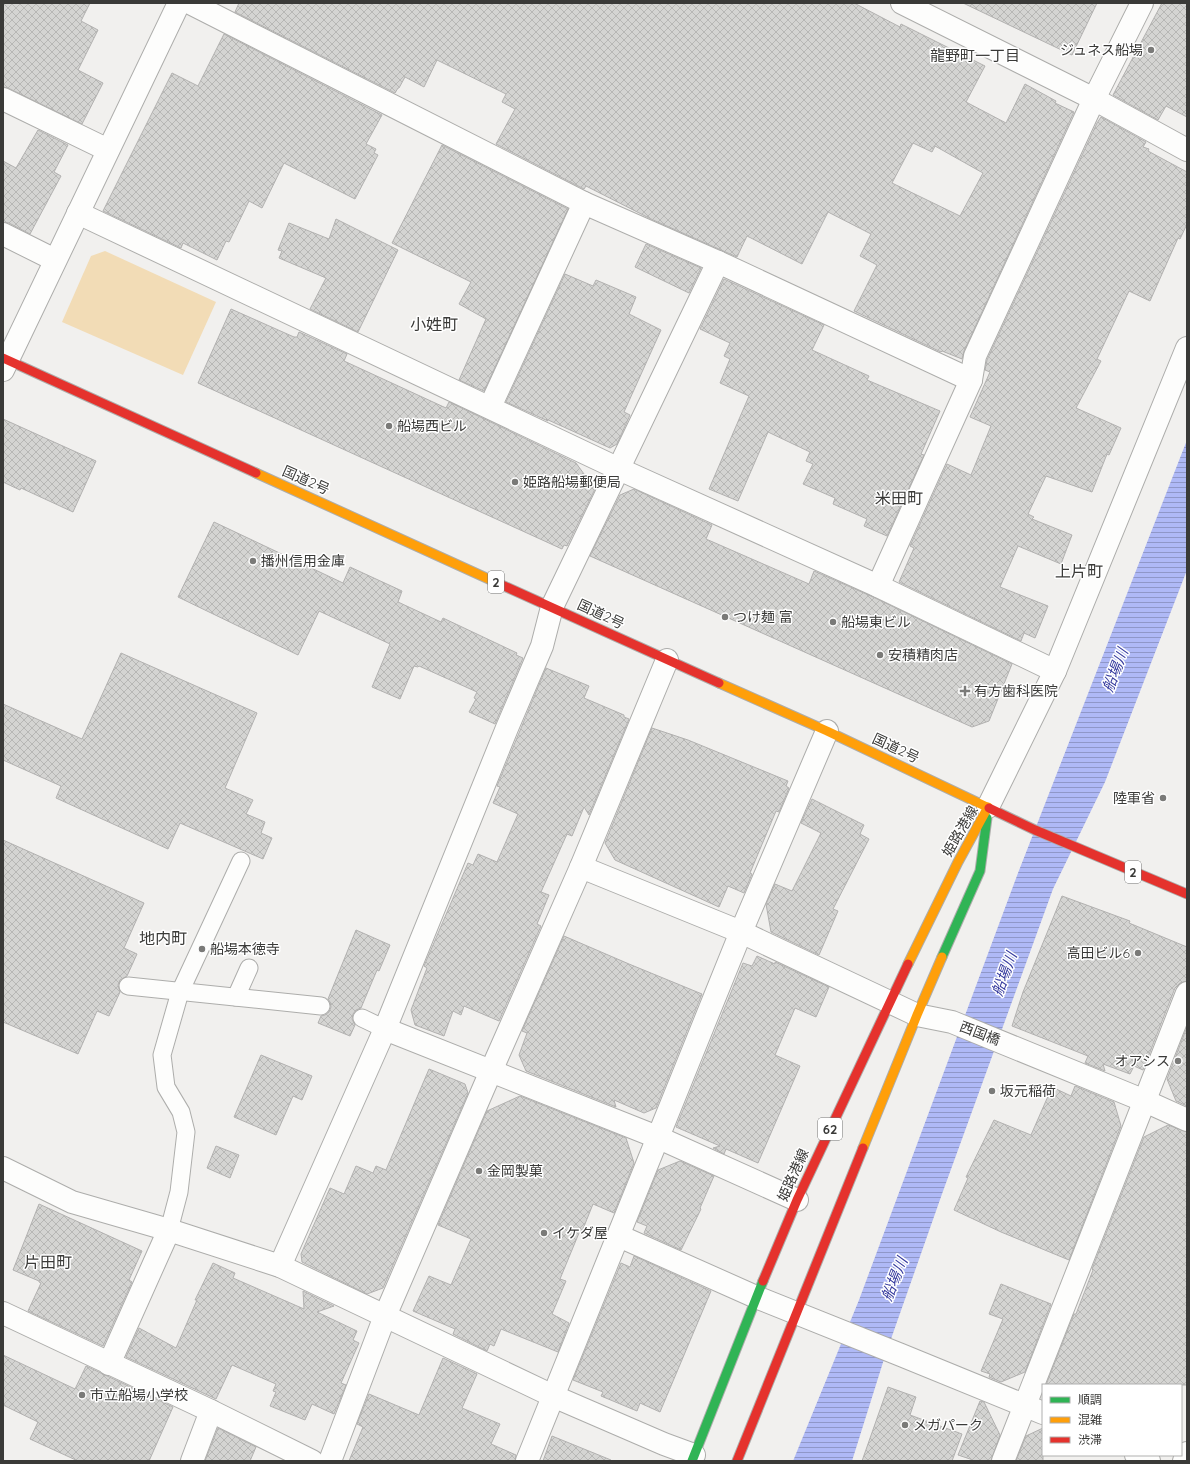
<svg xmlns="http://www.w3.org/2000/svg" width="1190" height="1464" font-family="Quicksand,'Noto Sans JP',sans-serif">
	<defs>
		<pattern id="water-rules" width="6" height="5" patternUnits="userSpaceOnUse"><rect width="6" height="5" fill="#afb9f6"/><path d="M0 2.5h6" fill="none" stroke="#8f97c8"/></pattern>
		<pattern id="building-cross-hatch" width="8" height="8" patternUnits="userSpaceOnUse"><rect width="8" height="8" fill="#d4d4d2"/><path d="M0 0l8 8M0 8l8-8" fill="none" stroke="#b7b7b5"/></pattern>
	</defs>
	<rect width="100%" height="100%" fill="#f1f0ee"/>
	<polygon fill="#f2dcb6" points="105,251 216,302 183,375 62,322 91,256"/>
	<polygon fill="url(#water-rules)" points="1187,440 1187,570 1105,782 1053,889 942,1194 885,1356 852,1461 793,1461 859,1300 1018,873"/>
	<g fill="url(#building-cross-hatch)" stroke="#b2b1b0" fill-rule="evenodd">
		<polygon points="3,3 90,3 81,21 98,30 78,70 103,83 82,124 8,88 3,87"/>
		<path d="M239 3H854L900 27 901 24 985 66 966 102 1006 123 1025 84 1056 101 1055 103 1074 112 964 351 962 359 942 351 941 352 854 311 877 265 860 256 871 234 828 212 802 264 747 236 737 257 651 219 586 186 584 189 496 144 515 109 502 102 506 94 437 60 424 87 405 77 399 88H398L395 93 235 12ZM913 143 932 152 935 146 983 173 960 216 892 183Z"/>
		<polygon points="963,3 1097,3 1072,55"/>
		<polygon points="1162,3 1187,3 1187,117 1166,106 1158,120 1113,95"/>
		<polygon points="224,34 382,115 366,144 376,149 374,153 378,155 355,199 284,163 262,208 249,201 229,242 226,241 217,260 183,243 181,248 103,211 172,73 198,86"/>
		<polygon points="1101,117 1146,142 1143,147 1149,149 1148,151 1187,172 1187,224 1180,239 1178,238 1150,301 1129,291 1097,359 1101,361 1076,408 1121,428 1109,455 1107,454 1092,492 1046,476 1028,514 1034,517 1032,519 1072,535 1061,564 1018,546 1000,587 1048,606 1035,638 1024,633 1021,641 899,582 914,548 910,546 947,464 971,475 991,426 970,417 990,372 985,370 987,360 1097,123"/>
		<polygon points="38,130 68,145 54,172 61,176 30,234 9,223 3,222 3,161 16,168"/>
		<polygon points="442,145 568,209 484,391 459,380 486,319 459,304 471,282 392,243"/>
		<polygon points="336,219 398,250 358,332 310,309 326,278 279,258 282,251 278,250 289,223 329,239"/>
		<polygon points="646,244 701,268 689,293 635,267"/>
		<polygon points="565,274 593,286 596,280 636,297 629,314 661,330 624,412 630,415 617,444 610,448 546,419 548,421 506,402"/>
		<polygon points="724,279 824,325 812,350 869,376 867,380 940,411 921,454 924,455 887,536 864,526 867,519 833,504 835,498 803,484 813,464 806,461 810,452 768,432 738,501 709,489 749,396 720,383 730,359 724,356 730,343 700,329"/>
		<polygon points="231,309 294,337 297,337 299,332 347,354 344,361 446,408 449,402 576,463 595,489 567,546 564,545 562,549 198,383"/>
		<polygon points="3,419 96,461 73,512 21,488 20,490 3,482"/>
		<polygon points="634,489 712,525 706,539 809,584 814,571 873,597 1012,664 989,721 972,727 590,556 620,495"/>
		<polygon points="214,522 343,583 350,567 402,591 398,602 441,622 443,618 517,653 516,655 523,658 495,724 469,712 476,699 474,698 477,692 419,666 418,667 414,666 400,699 372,687 390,644 319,611 298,655 178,597"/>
		<polygon points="121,653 257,713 225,788 253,800 246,814 265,822 261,833 272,838 263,859 180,823 168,849 56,798 61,786 3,760 3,704 82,739"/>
		<polygon points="546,668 589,686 584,698 624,715 624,717 629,719 589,815 584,807 572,836 567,834 541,892 549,895 537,924 541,926 499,1021 464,1006 461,1015 453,1011 444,1036 415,1025 411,1010 427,968 424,966 468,863 473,865 478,854 497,862 518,814 493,803 500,787 497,786"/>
		<polygon points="652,728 688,740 788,781 786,786 789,788 779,812 776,811 750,873 752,874 744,893 728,886 719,907 615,860 605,843"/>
		<polygon points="812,799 864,825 860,834 869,839 833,909 838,911 819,955 771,932 766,904 775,884 792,891 821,833 801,823"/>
		<polygon points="3,840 144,903 124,948 137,954 127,976 120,980 118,985 120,992 109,1016 97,1011 78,1054 3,1022"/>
		<polygon points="1062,896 1130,921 1129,923 1187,947 1187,981 1180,983 1175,988 1143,1070 1134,1066 1130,1074 1103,1064 1105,1071 1085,1063 1088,1056 1012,1026 1023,992"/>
		<polygon points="356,930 390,945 379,971 377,970 361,1008 356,1010 353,1014 352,1019 355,1025 350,1036 318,1023 321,1016 325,1015 329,1012 331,1007 330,1002 328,999"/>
		<polygon points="564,936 629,964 702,994 656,1108 644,1113 614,1100 616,1107 526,1071 519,1055 527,1033 522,1031"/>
		<polygon points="757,956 775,964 775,962 829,987 816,1017 795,1008 775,1055 800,1066 758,1163 726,1149 724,1154 713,1148 720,1146 676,1127 743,963 752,966"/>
		<polygon points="1187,1027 1187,1106 1176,1101 1167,1079"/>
		<polygon points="261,1055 312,1076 302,1100 293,1096 276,1135 234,1117"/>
		<polygon points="429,1069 465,1084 468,1093 383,1288 367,1294 302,1262 301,1254 330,1188 344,1194 356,1166 373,1173 376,1166 386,1170"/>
		<polygon points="1075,1086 1114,1102 1121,1126 1069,1260 1001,1232 954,1210 968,1178 966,1177 994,1120 1031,1135 1052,1087 1071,1096"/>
		<polygon points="520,1096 626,1138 634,1163 614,1213 593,1204 581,1234 579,1233 560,1279 566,1281 552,1314 569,1323 558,1352 501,1329 494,1346 490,1344 487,1351 453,1334 455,1329 413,1311 429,1276 451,1285 471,1239 438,1225 487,1111"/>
		<polygon points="1168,1125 1187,1132 1187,1385 1046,1385 1074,1314 1076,1314 1093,1270 1092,1269 1144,1137"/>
		<polygon points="216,1146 239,1155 230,1178 207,1168"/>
		<polygon points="680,1161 714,1176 700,1208 701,1209 681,1250 644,1233 647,1226 637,1222 658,1170"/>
		<polygon points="39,1204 142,1251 129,1280 132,1282 103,1346 28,1311 41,1283 39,1282 39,1281 13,1270"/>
		<polygon points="634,1256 711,1291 660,1412 640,1403 637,1411 601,1396 603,1392 573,1380 621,1263 630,1267"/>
		<polygon points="213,1263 235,1273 233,1278 304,1309 303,1291 334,1306 317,1312 357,1331 353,1340 359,1343 341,1383 346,1385 334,1414 312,1404 305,1420 270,1406 276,1392 273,1391 276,1384 232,1365 216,1399 126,1357 139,1328 176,1348 197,1300 195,1300"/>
		<polygon points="1001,1284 1051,1304 1025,1372 1001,1382 989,1377 990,1374 981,1371 1003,1319 989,1314"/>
		<polygon points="3,1355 75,1389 86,1366 173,1407 149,1461 78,1461 30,1439 38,1422 3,1405"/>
		<polygon points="443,1358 477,1374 462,1408 500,1424 491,1444 516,1455 515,1461 349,1461 363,1427 357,1424 369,1394 419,1415"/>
		<polygon points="888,1387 916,1397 910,1415 962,1434 952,1461 862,1461"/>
		<polygon points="980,1401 984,1402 1000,1435 991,1461 972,1461 973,1460 958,1455"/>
		<polygon points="218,1428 256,1447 250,1461 205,1461"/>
		<polygon points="1043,1428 1043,1461 1016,1461 1026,1436"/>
		<polygon points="552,1436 611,1460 611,1461 543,1461"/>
	</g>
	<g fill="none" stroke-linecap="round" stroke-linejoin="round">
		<g stroke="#adadab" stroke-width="19">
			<g id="lane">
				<polyline points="128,986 321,1006"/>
				<polyline points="236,997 249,968"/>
				<polyline points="362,1018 385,1029"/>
				<polyline points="169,1230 179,1192 186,1132 181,1112 166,1087 162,1055 180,992 241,861"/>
			</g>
		</g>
		<g stroke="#adadab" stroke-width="24">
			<g id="street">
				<polyline points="190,3 584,203 718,262 971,380"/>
				<polyline points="902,3 1094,99 1187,150"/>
				<polyline points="3,99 108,150"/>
				<polyline points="78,213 619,469 878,586 1055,671"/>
				<polyline points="3,234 55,260"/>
				<polyline points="3,370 179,3"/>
				<polyline points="490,407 584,203"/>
				<polyline points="878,586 971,380 975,356 1094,99 1142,3"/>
				<polyline points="988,807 1055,671 1187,348"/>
				<polyline points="581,867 741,932 917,1015 952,1022 1145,1101 1187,1120"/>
				<polyline points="385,1029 657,1137 797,1200"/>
				<polyline points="3,1168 72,1202 169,1230 280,1266 553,1396 664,1444 694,1455"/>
				<polyline points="619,1236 756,1297 901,1355 1043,1413"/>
				<polyline points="280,1266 385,1029 507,728 542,646 552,607 718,262"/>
				<polyline points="3,1313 211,1411 312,1461"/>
				<polyline points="109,1364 169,1230"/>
				<polyline points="1136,1455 1149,1461"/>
				<polyline points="192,1461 211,1411"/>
				<polyline points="330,1461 385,1316 491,1071 581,867 667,660"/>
				<polyline points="527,1461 741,932 827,731"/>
				<polyline points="1003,1461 1187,993"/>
				<polyline points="1184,1461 1187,1453"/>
			</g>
		</g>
		<g stroke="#adadab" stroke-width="11">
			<g id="fast">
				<polyline points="942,957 980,871 987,818"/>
				<polyline points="692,1461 763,1281"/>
			</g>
		</g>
		<g stroke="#adadab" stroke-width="11">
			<g id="slow">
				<polyline points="256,473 493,581"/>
				<polyline points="719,683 827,731 989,808"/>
				<polyline points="908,964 958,862 988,807"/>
				<polyline points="863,1148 917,1015 942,957"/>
			</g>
		</g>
		<g stroke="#adadab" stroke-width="11">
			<g id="jam">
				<polyline points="3,358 256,473"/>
				<polyline points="493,581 719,683"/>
				<polyline points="989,808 1035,830 1187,894"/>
				<polyline points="763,1281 797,1200 908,964"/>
				<polyline points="737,1461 863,1148"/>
			</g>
		</g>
		<use href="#lane" stroke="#fdfdfc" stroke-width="17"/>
		<use href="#street" stroke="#fdfdfc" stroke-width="22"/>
		<use href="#fast" stroke="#30b455" stroke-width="9"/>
		<use href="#slow" stroke="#ff9f0a" stroke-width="9"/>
		<use href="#jam" stroke="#e5322d" stroke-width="9"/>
	</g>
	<g fill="#7a7a78" stroke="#fff" stroke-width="1.5">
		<circle cx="1151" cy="50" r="4"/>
		<circle cx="389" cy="426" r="4"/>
		<circle cx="515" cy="482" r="4"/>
		<circle cx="253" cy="561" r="4"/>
		<circle cx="725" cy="617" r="4"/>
		<circle cx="833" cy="622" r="4"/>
		<circle cx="880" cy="655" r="4"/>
		<path d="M963 685h4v4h4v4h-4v4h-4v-4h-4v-4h4z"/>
		<circle cx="1163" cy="798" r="4"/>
		<circle cx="202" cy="949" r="4"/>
		<circle cx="1138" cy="953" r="4"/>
		<circle cx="1178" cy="1061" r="4"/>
		<circle cx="992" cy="1091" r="4"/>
		<circle cx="479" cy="1171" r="4"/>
		<circle cx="544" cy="1233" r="4"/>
		<circle cx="82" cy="1395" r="4"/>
		<circle cx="905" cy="1425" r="4"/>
	</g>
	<g text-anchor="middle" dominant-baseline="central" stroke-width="3" stroke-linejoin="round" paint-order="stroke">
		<g fill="#fff" stroke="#757574" stroke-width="1">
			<rect x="488" y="571" width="16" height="22" rx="3"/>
			<rect x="1125" y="861" width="16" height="22" rx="3"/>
			<rect x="818" y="1118" width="24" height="22" rx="3"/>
		</g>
		<g font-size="13" font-weight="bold" fill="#3a3a38">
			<text x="496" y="582">2</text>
			<text x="1133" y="872">2</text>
			<text x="830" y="1129">62</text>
		</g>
		<g font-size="14" fill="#3a3a38" stroke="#fff" text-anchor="start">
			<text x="1143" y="50" text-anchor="end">ジュネス船場</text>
			<text x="397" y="426">船場西ビル</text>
			<text x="523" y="482">姫路船場郵便局</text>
			<text x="261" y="561">播州信用金庫</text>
			<text x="733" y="617">つけ麺 富</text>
			<text x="841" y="622">船場東ビル</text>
			<text x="888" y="655">安積精肉店</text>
			<text x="974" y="691">有方歯科医院</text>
			<text x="1155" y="798" text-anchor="end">陸軍省</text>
			<text x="210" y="949">船場本徳寺</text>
			<text x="1130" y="953" text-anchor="end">高田ビル6</text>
			<text x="1170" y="1061" text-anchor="end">オアシス</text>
			<text x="1000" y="1091">坂元稲荷</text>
			<text x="487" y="1171">金岡製菓</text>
			<text x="552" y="1233">イケダ屋</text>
			<text x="90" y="1395">市立船場小学校</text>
			<text x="913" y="1425">メガパーク</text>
		</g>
		<g font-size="14" fill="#3a3a38" stroke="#fff">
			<text transform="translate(306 480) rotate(24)">国道2号</text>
			<text transform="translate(601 614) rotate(25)">国道2号</text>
			<text transform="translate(896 748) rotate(25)">国道2号</text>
			<text transform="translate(960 831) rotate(-60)">姫路港線</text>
			<text transform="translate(980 1033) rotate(21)">西国橋</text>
			<text transform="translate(793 1175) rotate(-66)">姫路港線</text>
		</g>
		<g font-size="15" fill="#3a3a38" stroke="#fff">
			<text x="975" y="55">龍野町一丁目</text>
		</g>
		<g font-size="15" font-style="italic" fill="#373c9f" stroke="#fff">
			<text transform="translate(1115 670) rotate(-69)">船場川</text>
			<text transform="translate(1004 974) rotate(-70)">船場川</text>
			<text transform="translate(894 1279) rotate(-68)">船場川</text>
		</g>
		<g font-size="16" fill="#3a3a38" stroke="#fff">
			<text x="434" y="324">小姓町</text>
			<text x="899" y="498">米田町</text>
			<text x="1079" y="571">上片町</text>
			<text x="163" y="938">地内町</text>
			<text x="48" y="1262">片田町</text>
		</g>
	</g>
	<rect width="1190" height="1464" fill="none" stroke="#3a3a38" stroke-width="8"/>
	<rect x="1042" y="1384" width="140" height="72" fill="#ffffff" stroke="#b0b0af"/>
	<rect x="1050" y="1397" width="20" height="6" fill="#30b455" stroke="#b0b0af"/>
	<text x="1078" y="1404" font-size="12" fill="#3a3a38">順調</text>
	<rect x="1050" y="1417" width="20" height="6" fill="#ff9f0a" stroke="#b0b0af"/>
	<text x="1078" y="1424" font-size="12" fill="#3a3a38">混雑</text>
	<rect x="1050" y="1437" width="20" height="6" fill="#e5322d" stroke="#b0b0af"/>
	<text x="1078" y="1444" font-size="12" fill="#3a3a38">渋滞</text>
</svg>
